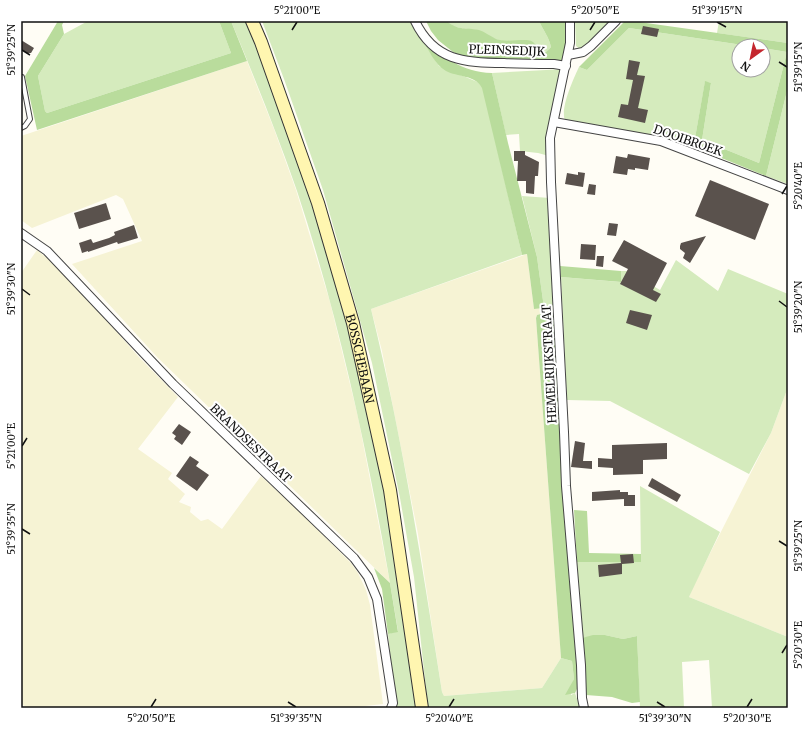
<svg xmlns="http://www.w3.org/2000/svg" width="809" height="729" font-family="Merriweather,serif">
	<rect width="100%" height="100%" fill="#fffdf5"/>
	<g fill="#f6f3d4">
		<polygon points="247,61 274,129 296,190 330,302 358,417 390,583 158,358 72,264 142,241 123,199 116,195 32,228 21,220 21,136"/>
		<polygon points="37,250 62,270 138,356 178,397 138,449 172,473 168,479 185,494 179,502 191,507 190,512 201,521 208,519 222,529 261,476 296,508 351,563 358,573 366,590 370,605 383,704 348,708 28,708 21,704 21,273"/>
		<polygon points="527,254 534,309 555,307 556,313 544,313 537,315 536,318 561,658 542,688 444,696 442,692 418,534 382,351 371,309"/>
		<polygon points="788,387 788,637 689,597 693,587 771,433"/>
	</g>
	<g fill="#d5ebbd">
		<polygon points="88,21 219,21 231,53 47,113 45,111 38,76 64,34"/>
		<path d="M231 21H248L323 228 376 433 418 708H395V700L388 634 398 631C374 483 344 333 297 191 277 133 254 77 231 21Z"/>
		<path d="M262 21H415L431 54 439 66 480 83 483 88 522 255 371 309C402 435 422 564 442 692L444 696 542 688 561 658 572 661 574 679 570 688 571 695 575 693 580 708H428L414 577 400 498 372 363 323 190 284 79Z"/>
		<path d="M447 21H539C543 30 549 37 551 47L548 51 544 52 495 39 477 30 454 27Z"/>
		<polygon points="575,21 613,21 588,46 580,49 576,46"/>
		<polygon points="719,21 788,21 788,43 717,33"/>
		<path d="M629 28 749 46H739V70H763V48L787 52 759 163 702 140 711 83 705 82 695 138 655 126 651 135 565 120C560 109 573 80 578 69L579 67 587 70Z"/>
		<polygon points="565,69 549,156 538,153 520,151 519,134 506,135 492,73"/>
		<polygon points="788,87 788,184 766,176"/>
		<polygon points="522,196 550,198 555,307 544,308 537,257"/>
		<polygon points="676,260 718,291 728,269 788,294 788,387 771,433 749,474 610,401 567,400 561,277 620,282 621,271 628,271 660,290"/>
		<polygon points="640,486 720,532 689,597 788,637 788,708 712,708 709,660 682,662 684,708 673,708 669,706 668,708 640,708 637,636 623,639 605,635 582,638 577,562 641,562"/>
	</g>
	<g fill="#b9dc9c">
		<polygon points="58,21 64,21 62,25 64,34 38,76 45,111 47,113 231,53 219,21 231,21 247,61 37,130 25,76"/>
		<path d="M426 21H447C458 31 466 27 479 30 485 32 490 36 496 39 504 42 515 40 524 40 527 40 530 40 533 42 539 47 542 59 551 47 549 37 543 30 539 21H567L568 62 475 63 453 52 438 40 431 31Z"/>
		<polygon points="625,21 632,21 788,43 788,87 766,176 709,153 651,135 655,126 695,138 705,81 711,83 702,140 759,163 787,52 763,48 763,46 749,46 629,28 587,70 579,67"/>
		<path d="M422 37C444 57 461 72 492 73L508 143 537 257 544 308 534 309 527 254 522 255 482 88C476 75 457 77 446 71 434 64 428 49 422 37Z"/>
		<polygon points="560,266 621,271 621,282 561,277"/>
		<polygon points="544,313 556,313 579,685 575,693 565,695 574,679 572,661 561,658 536,318 537,315"/>
		<polygon points="574,510 587,511 589,553 641,554 641,562 577,562"/>
		<polygon points="374,568 390,583 398,632 388,634 382,589"/>
		<polygon points="593,635 605,635 623,639 637,636 640,702 632,703 612,697 586,695 582,638"/>
	</g>
	<g fill="#5a524d">
		<polygon points="643,26 659,29 657,37 641,34"/>
		<polygon points="21,40 34,48 31,53 27,53 21,49"/>
		<polygon points="629,60 640,62 637,75 645,76 638,108 648,110 645,123 618,117 621,104 628,105 633,80 626,79"/>
		<polygon points="514,151 525,151 525,155 539,162 538,176 535,176 534,194 526,193 526,181 517,181 518,161 514,161"/>
		<polygon points="628,154 650,158 648,170 635,168 635,170 628,169 627,175 613,173 616,156 627,158"/>
		<polygon points="578,172 585,173 583,187 565,184 567,173 578,175"/>
		<polygon points="710,180 769,204 755,240 695,216"/>
		<polygon points="589,184 596,185 595,195 587,194"/>
		<polygon points="106,203 111,219 79,229 74,213"/>
		<polygon points="609,223 618,224 616,236 607,235"/>
		<polygon points="134,225 138,238 118,244 117,242 88,252 88,251 82,253 79,243 91,239 93,243 109,238 115,235 114,232"/>
		<polygon points="706,236 690,263 683,258 685,253 680,249 680,246 681,243"/>
		<polygon points="624,240 667,263 653,290 661,294 656,302 620,284 628,269 612,261"/>
		<polygon points="581,244 596,245 595,260 580,259"/>
		<polygon points="597,256 604,256 603,267 596,266"/>
		<polygon points="630,310 652,315 647,330 626,323"/>
		<polygon points="179,424 191,432 182,445 174,439 176,436 172,433"/>
		<polygon points="575,441 585,443 583,461 592,461 592,469 571,467"/>
		<polygon points="667,443 667,459 643,460 643,474 613,475 613,468 598,467 598,458 612,459 612,445"/>
		<polygon points="190,456 199,462 196,466 209,475 197,491 176,476"/>
		<polygon points="652,478 681,495 677,502 648,486"/>
		<polygon points="620,490 620,492 628,492 628,495 635,495 635,506 624,506 624,499 592,501 592,492"/>
		<polygon points="633,554 634,563 622,564 622,574 599,577 598,565 621,563 620,555"/>
	</g>
	<g fill="none" stroke-linecap="round" stroke-linejoin="round">
		<g stroke="#444" stroke-width="6">
			<polyline id="lane" points="21,128 25,126 30,119 22,77"/>
		</g>
		<g stroke="#444" stroke-width="10">
			<g id="street">
				<path d="M415 21C434 61 465 63 504 63 521 64 537 64 554 64L566 66"/>
				<polyline points="570,21 570,43 550,138 551,182 564,432 566,486 581,665 582,698 584,708"/>
				<polyline points="568,55 583,52 591,46 616,21"/>
				<polyline points="554,122 661,141 788,190"/>
				<polyline points="21,233 47,251 173,384 354,558 368,577 377,599 393,703 391,708"/>
			</g>
		</g>
		<g stroke="#333" stroke-width="14">
			<g id="secondary">
				<path id="s1" d="M252 21 261 42 318 203 353 323 390 490 422 708"/>
			</g>
		</g>
		<use href="#lane" stroke="#fff" stroke-width="4"/>
		<use href="#street" stroke="#fff" stroke-width="8"/>
		<use href="#secondary" stroke="#fff6b0" stroke-width="12"/>
	</g>
	<path fill="none" stroke="#111" stroke-width="1.5" d="M717 22 726 27M292 30 297 22M590 30 595 22M22 50 30 55M779 62 787 67M782 194 787 186M22 289 30 295M779 301 787 307M22 446 27 438M22 529 30 534M779 541 787 546M782 653 787 645M288 702 296 707M657 702 665 707M151 707 156 699M449 707 454 699M747 707 752 699"/>
	<g text-anchor="middle" dominant-baseline="central" stroke-width="4" stroke-linejoin="round" paint-order="stroke">
		<g font-size="12" fill="#111" stroke="#fff">
			<text transform="translate(507 50) rotate(2)">PLEINSEDIJK</text>
			<text transform="translate(688 140) rotate(19)">DOOIBROEK</text>
			<text stroke="none"><textPath href="#s1" startOffset="355">BOSSCHEBAAN</textPath></text>
			<text transform="translate(549 364) rotate(-93)">HEMELRIJKSTRAAT</text>
			<text transform="translate(251 443) rotate(44)">BRANDSESTRAAT</text>
		</g>
	</g>
	<rect width="809" height="729" fill="none" stroke="#ffffff" stroke-width="44"/>
	<g transform="translate(751 58) rotate(213)"><circle r="19" fill="#ffffff" stroke="#a0a0a0"/>
	<path d="M0-3L7 15L0 10L-7 15Z" fill="#c4262e"/>
	<text y="-6" font-size="11" font-weight="bold" text-anchor="middle" fill="#111111">N</text>
	</g>
	<rect x="22" y="22" width="765" height="685" fill="none" stroke="#111" stroke-width="1.5"/>
	<g font-size="10" text-anchor="middle" fill="#111">
		<text x="297" y="14">5°21'00"E</text>
		<text x="595" y="14">5°20'50"E</text>
		<text x="717" y="14">51°39'15"N</text>
		<text transform="translate(11 50) rotate(-90)" y="4">51°39'25"N</text>
		<text transform="translate(798 67) rotate(-90)" y="4">51°39'15"N</text>
		<text transform="translate(798 186) rotate(-90)" y="4">5°20'40"E</text>
		<text transform="translate(11 289) rotate(-90)" y="4">51°39'30"N</text>
		<text transform="translate(798 307) rotate(-90)" y="4">51°39'20"N</text>
		<text transform="translate(11 446) rotate(-90)" y="4">5°21'00"E</text>
		<text transform="translate(11 529) rotate(-90)" y="4">51°39'35"N</text>
		<text transform="translate(798 546) rotate(-90)" y="4">51°39'25"N</text>
		<text transform="translate(798 645) rotate(-90)" y="4">5°20'30"E</text>
		<text x="151" y="722">5°20'50"E</text>
		<text x="296" y="722">51°39'35"N</text>
		<text x="449" y="722">5°20'40"E</text>
		<text x="665" y="722">51°39'30"N</text>
		<text x="747" y="722">5°20'30"E</text>
	</g>
</svg>
